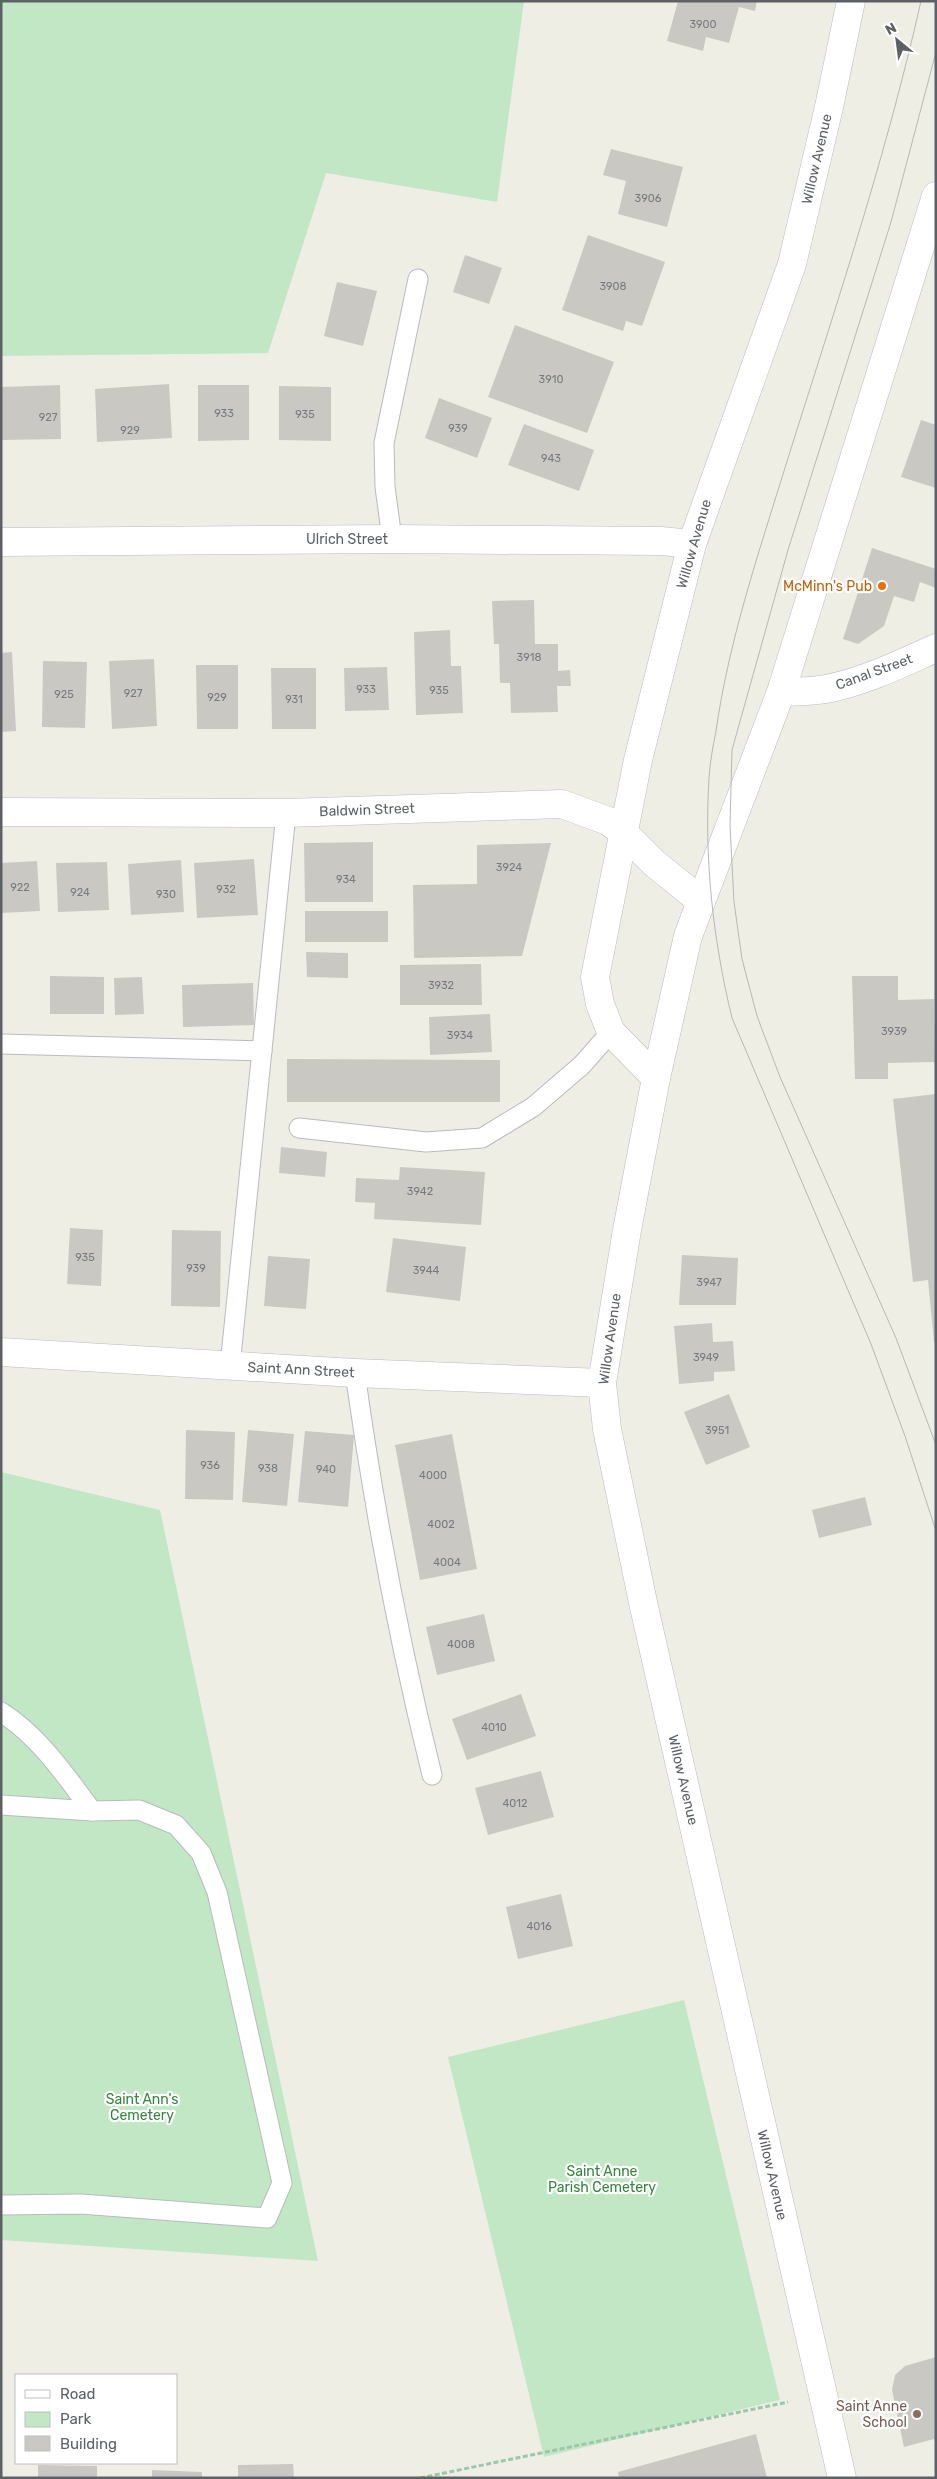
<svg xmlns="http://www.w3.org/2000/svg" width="937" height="2479" font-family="Rubik,sans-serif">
	<rect width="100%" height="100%" fill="#efeee5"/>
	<g fill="#c2e7c4">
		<polygon points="1,1 524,1 497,202 326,173 268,353 1,356"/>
		<polygon points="1,1472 160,1510 318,2261 1,2240"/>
		<polygon points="684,2000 780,2400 544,2457 448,2057"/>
	</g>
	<g fill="#cac8c3">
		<polygon points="678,1 757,1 755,11 739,7 729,43 706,37 703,51 667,41"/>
		<polygon points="611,149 683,167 667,227 618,214 626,181 603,175"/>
		<polygon points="588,235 665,262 642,326 626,321 623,331 562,310"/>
		<polygon points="465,255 502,268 489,304 453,292"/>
		<polygon points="337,282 377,291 363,346 324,336"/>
		<polygon points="515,325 614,362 587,433 488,397"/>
		<polygon points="169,384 172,438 97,442 95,389"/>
		<polygon points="60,385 61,439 1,440 1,387"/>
		<polygon points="198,385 249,385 249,440 198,441"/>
		<polygon points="279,386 331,387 331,441 279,440"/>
		<polygon points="439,398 492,418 477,458 425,438"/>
		<polygon points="921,420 936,425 936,488 901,477"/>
		<polygon points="524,424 594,450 579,491 508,465"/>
		<polygon points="872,548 936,569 936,588 920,582 914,602 894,596 884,626 858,644 843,639"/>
		<polygon points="534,600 535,644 558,644 558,671 570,670 571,686 557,686 558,712 511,713 510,683 500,683 499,644 494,644 492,601"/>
		<polygon points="450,630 451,666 461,666 463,713 416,715 414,632"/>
		<polygon points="12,652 16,731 1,732 1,653"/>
		<polygon points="154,659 157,726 112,729 109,661"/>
		<polygon points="43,661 87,662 85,728 42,727"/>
		<polygon points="196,665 238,665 238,729 197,729"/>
		<polygon points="387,667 389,710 345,711 344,668"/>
		<polygon points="271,668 316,668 316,729 272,729"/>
		<polygon points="373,842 373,902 305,902 304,843"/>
		<polygon points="551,843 522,956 414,958 413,885 477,884 477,845"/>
		<polygon points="254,859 258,915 197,918 194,863"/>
		<polygon points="181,860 184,912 131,915 128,864"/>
		<polygon points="37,861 40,911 1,913 1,863"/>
		<polygon points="107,862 109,910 58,912 56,863"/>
		<rect x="305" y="911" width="83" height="31"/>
		<polygon points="306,952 348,953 348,978 307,977"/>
		<polygon points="481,964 482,1005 400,1005 400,965"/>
		<polygon points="50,976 104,977 104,1014 50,1014"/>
		<polygon points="852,976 898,976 898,1000 934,999 935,1062 888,1063 888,1079 855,1079"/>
		<polygon points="142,977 144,1014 115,1015 114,978"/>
		<polygon points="253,983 254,1025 183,1027 182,985"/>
		<polygon points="490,1014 492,1052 430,1055 429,1017"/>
		<polygon points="287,1059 500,1060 500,1102 287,1102"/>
		<polygon points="936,1094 936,1342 934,1342 928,1280 913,1282 893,1099"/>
		<polygon points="281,1147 327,1152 325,1177 279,1173"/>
		<polygon points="400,1167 485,1172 481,1225 374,1219 375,1203 355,1202 356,1178 399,1180"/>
		<polygon points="70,1228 103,1230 101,1286 67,1284"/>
		<polygon points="172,1230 221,1231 220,1307 171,1306"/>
		<polygon points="393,1238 466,1247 460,1301 386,1292"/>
		<polygon points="682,1255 738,1258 736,1305 679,1305"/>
		<polygon points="268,1256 310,1259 306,1309 264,1306"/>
		<polygon points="712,1323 713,1342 733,1341 735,1371 714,1372 714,1381 679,1384 674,1326"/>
		<polygon points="729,1394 750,1447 706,1465 684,1412"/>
		<polygon points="186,1430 235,1432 233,1500 185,1499"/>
		<polygon points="248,1430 294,1434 287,1506 242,1502"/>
		<polygon points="305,1431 354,1435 348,1507 298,1502"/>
		<polygon points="452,1434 477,1569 420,1580 395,1445"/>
		<polygon points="865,1497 872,1525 819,1538 812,1510"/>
		<polygon points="484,1614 495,1661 437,1675 426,1627"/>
		<polygon points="521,1694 536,1736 467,1760 452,1719"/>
		<polygon points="541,1771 554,1817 488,1835 475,1788"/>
		<polygon points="561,1894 573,1946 518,1959 506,1907"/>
		<polygon points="936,2357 936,2444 934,2439 904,2447 892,2390 895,2375 905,2366"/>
		<polygon points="756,2434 767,2478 619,2478 618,2472"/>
		<polygon points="293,2464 294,2478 238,2478 238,2465"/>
		<polygon points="38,2465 97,2466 97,2478 38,2478"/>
		<polygon points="152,2470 202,2472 202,2478 152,2478"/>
	</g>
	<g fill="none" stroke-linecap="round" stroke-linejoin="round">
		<g stroke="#b8bbbf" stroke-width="21">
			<g id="service">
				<polyline points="392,539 385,487 384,443 418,279"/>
				<polyline points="1,1044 262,1051"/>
				<polyline points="299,1128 426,1142 482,1138 533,1107 582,1065 611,1032"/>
				<polyline points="230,1366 286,813"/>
				<path d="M355 1373C374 1509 399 1642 432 1775"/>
				<path d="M1 1712C39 1736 66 1776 92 1811"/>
				<polyline points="1,1805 92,1811 139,1810 176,1825 201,1853 217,1892 282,2183 267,2218 81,2204 1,2205"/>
			</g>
		</g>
		<g stroke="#b8bbbf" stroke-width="29">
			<g id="minor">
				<polyline points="1,542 392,539 661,541 692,544"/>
				<path d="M781 692C798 691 815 692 831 688 868 680 902 663 936 648"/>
				<polyline points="1,812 286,813 562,804 608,821 623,832 654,863 701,901"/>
				<polyline points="656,1078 611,1032 600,1004 595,977 638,760 692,544 792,264 829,107 851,1"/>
				<polyline points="1,1352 355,1373 602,1383"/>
				<polyline points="842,2478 644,1607 607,1429 602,1383 627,1230 656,1078 688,936 781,692 936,196"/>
			</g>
		</g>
		<polyline stroke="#9bc7aa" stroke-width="3" stroke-dasharray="5 2.5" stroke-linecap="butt" points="420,2478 788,2402"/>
		<use href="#service" stroke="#fff" stroke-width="19"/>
		<use href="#minor" stroke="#fff" stroke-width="28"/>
		<g stroke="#b6b7b7" stroke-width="1">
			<path d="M921 1C884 166 829 326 779 487 754 567 728 647 716 731 713 746 710 762 709 778 704 858 713 940 732 1018L871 1344 905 1436 936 1531"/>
			<polyline points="936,52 891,222 788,550 732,750 730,826 734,902 742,959 757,1016 780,1077 896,1338 936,1445"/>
		</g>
	</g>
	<circle fill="#e8710a" stroke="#fff" stroke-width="2" cx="882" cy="586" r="5"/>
	<circle fill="#8d6e63" stroke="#fff" stroke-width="2" cx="917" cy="2414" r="5"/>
	<g text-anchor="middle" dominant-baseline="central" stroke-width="4.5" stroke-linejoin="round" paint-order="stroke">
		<g font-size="11" fill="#787b7d">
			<text x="703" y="24">3900</text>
			<text x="648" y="198">3906</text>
			<text x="613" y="286">3908</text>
			<text x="551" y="379">3910</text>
			<text x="224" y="413">933</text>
			<text x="305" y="414">935</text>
			<text x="48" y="417">927</text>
			<text x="458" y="428">939</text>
			<text x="130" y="430">929</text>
			<text x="551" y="458">943</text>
			<text x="529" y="657">3918</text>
			<text x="366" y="689">933</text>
			<text x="439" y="690">935</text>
			<text x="133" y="693">927</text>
			<text x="64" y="694">925</text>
			<text x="217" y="697">929</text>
			<text x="294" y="699">931</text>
			<text x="509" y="867">3924</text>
			<text x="346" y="879">934</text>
			<text x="20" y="887">922</text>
			<text x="226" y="889">932</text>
			<text x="80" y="892">924</text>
			<text x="166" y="894">930</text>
			<text x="441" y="985">3932</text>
			<text x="894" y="1031">3939</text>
			<text x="460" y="1035">3934</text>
			<text x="420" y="1191">3942</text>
			<text x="85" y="1257">935</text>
			<text x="196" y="1268">939</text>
			<text x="426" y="1270">3944</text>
			<text x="709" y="1282">3947</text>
			<text x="706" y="1357">3949</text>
			<text x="717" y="1430">3951</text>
			<text x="210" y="1465">936</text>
			<text x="268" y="1468">938</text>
			<text x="326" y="1469">940</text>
			<text x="433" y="1475">4000</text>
			<text x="441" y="1524">4002</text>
			<text x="447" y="1562">4004</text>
			<text x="461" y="1644">4008</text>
			<text x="494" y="1727">4010</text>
			<text x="515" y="1803">4012</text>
			<text x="539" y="1926">4016</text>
		</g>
		<g font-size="14" fill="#5d6166" stroke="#fff">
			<text transform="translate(817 159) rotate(-77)">Willow Avenue</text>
			<text x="347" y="539">Ulrich Street</text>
			<text transform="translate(694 544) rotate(-74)">Willow Avenue</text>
			<text transform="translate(874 672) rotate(-20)">Canal Street</text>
			<text transform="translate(367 810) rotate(-2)">Baldwin Street</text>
			<text transform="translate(610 1339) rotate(-82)">Willow Avenue</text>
			<text transform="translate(301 1370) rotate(3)">Saint Ann Street</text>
			<text transform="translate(683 1780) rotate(77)">Willow Avenue</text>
			<text transform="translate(772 2175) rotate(77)">Willow Avenue</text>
		</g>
		<g font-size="14" fill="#c56008" stroke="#fff" text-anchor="end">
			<text x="872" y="586">McMinn's Pub</text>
		</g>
		<g font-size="14" fill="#35853d" stroke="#fff">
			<text x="142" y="2099">Saint Ann's<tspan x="142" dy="16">Cemetery</tspan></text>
			<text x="602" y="2171">Saint Anne<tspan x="602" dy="16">Parish Cemetery</tspan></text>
		</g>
		<g font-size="14" fill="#785e54" stroke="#fff" text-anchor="end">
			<text x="907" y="2406">Saint Anne<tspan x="907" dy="16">School</tspan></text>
		</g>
	</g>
	<rect width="937" height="2479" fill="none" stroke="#5d6166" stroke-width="5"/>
	<rect x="15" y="2374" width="162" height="90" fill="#ffffff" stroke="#bec0c2"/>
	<rect x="25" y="2390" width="25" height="8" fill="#ffffff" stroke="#bec0c2"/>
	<text x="60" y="2399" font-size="15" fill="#5d6166">Road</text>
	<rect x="25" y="2412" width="25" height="15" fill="#c2e7c4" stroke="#bec0c2"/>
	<text x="60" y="2424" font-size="15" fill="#5d6166">Park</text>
	<rect x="25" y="2436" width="25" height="15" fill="#cac8c3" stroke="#bec0c2"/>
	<text x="60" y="2449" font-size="15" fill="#5d6166">Building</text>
	<g transform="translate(897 40) rotate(331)" stroke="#ffffff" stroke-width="4" paint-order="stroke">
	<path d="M0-4L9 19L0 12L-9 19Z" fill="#5d6166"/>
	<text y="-8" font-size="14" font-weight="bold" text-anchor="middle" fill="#5d6166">N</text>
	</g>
</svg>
